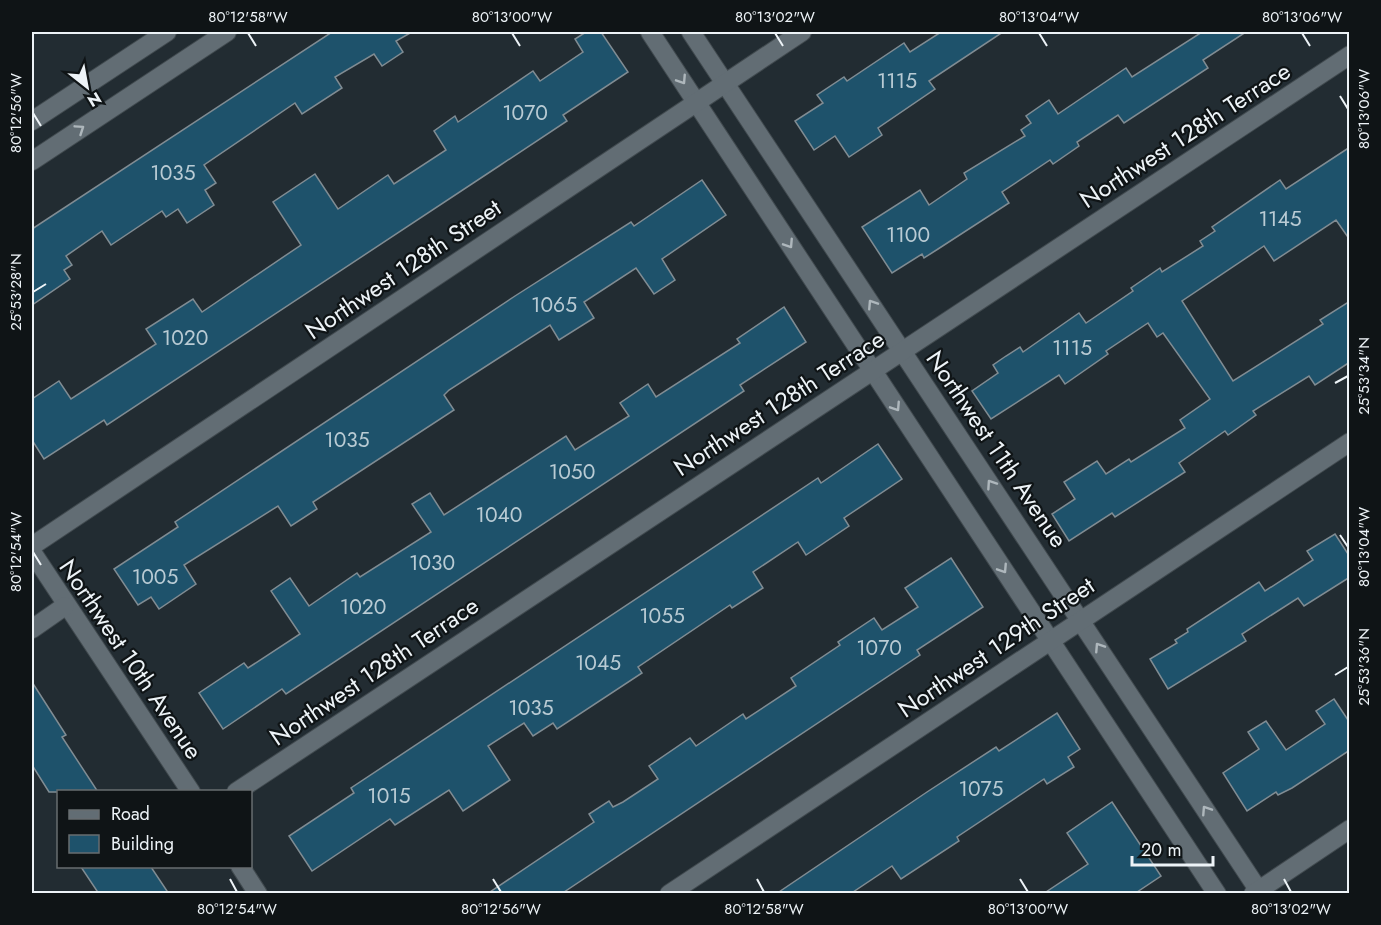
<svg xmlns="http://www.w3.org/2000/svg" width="1381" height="925" font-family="Jost,sans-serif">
	<rect width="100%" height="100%" fill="#222c32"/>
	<g fill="#1e526b" stroke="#808c93" stroke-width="1.5">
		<polygon points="332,32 412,32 396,41 403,52 382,66 374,54 335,77 342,88 302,114 295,103 204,165 216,183 205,190 214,205 187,223 178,209 166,217 162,211 111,245 102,231 66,256 72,265 64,270 70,279 32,305 32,229"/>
		<polygon points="586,32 601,32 628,72 563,115 567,121 499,166 107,425 104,420 44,459 32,440 32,399 59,381 71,399 156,344 146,329 193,299 202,312 301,245 273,202 315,174 338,209 388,175 394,184 446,150 434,131 455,116 458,122 533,71 540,81 583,52 575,39"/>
		<polygon points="941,32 1003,32 929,81 935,89 878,128 882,135 849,157 835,136 814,150 795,121 823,103 817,95 844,77 847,81 904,43 910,52"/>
		<polygon points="1202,32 1246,32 1203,60 1208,68 1124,123 1118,115 1077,142 1079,146 1053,164 1050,160 1002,192 1009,203 938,249 924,258 922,254 892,273 862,227 920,190 929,205 967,179 964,173 1025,136 1021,130 1031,123 1026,116 1049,100 1058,114 1126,68 1132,77"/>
		<polygon points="1350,147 1350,240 1336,220 1274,261 1264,246 1182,301 1233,381 1323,324 1320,320 1350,301 1350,362 1315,385 1309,376 1253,411 1256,415 1228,435 1225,431 1179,463 1185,472 1115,517 1112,513 1069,541 1052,514 1075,499 1064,482 1097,461 1106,474 1129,459 1131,462 1185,428 1180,420 1210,399 1163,333 1157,337 1148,323 1106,351 1108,354 1065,384 1059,375 991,419 972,391 998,373 993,365 1006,356 1020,347 1023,352 1079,313 1086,323 1133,291 1131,288 1160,268 1162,272 1203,246 1200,241 1215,231 1212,227 1280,180 1286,189"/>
		<polygon points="702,180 726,215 662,259 675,280 654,294 636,268 584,302 594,318 559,340 550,325 449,390 444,395 454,410 313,502 317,509 291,526 278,506 184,565 196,584 159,609 151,597 138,605 114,569 178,527 175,522 515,296 631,222 634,226"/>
		<polygon points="784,307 806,342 740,385 744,391 286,694 282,689 223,729 199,693 244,663 248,668 300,634 271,591 290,578 309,606 357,573 360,577 431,532 412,504 430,493 444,515 566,436 575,450 629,416 620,403 648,384 656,397 740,343 737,339"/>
		<polygon points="878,444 902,479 844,518 849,526 806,555 798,542 753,572 763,588 732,608 730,605 638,667 642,673 557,729 553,723 533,736 524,723 488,746 510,780 463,811 449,790 395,825 390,819 312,871 289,836 354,793 351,788 818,478 821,483"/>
		<polygon points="1335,534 1350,557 1350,577 1304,606 1298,598 1242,634 1246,641 1168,689 1150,659 1177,643 1175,640 1188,632 1187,629 1259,582 1265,591 1313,560 1307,551"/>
		<polygon points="951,558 983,607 917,650 920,655 561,894 487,894 594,822 589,814 609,801 613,807 623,802 658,779 649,766 690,738 696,746 743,714 746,719 796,686 791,678 840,645 838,642 874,618 882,630 918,607 905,588"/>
		<polygon points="32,682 66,735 62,737 98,792 49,792 32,765"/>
		<polygon points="1334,699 1350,723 1350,750 1292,788 1278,795 1276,792 1247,811 1223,773 1259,749 1248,732 1266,721 1286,750 1325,724 1316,711"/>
		<polygon points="1057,713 1080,749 1068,757 1074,767 1047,784 1044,779 957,837 959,841 901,879 892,866 850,894 776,894 927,792 996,747 999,751"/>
		<polygon points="1112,802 1161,876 1134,894 1043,894 1088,864 1067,833"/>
		<polygon points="81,867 151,867 169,894 99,894"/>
	</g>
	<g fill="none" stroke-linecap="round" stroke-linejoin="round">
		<g stroke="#414a4f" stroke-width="20">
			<g id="minor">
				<polyline points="650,32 1217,894"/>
				<polyline points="691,32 1261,894"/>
				<polyline points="32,121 167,32"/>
				<polyline points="32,161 227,32"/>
				<polyline points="32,546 802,32"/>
				<polyline points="32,552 191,792"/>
				<polyline points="32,629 65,606"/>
				<polyline points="236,792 1350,55"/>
				<polyline points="240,866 258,894"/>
				<polyline points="669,894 1350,442"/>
				<polyline points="1253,894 1350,829"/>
			</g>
		</g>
		<use href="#minor" stroke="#626d74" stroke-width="18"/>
	</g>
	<defs><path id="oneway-chevron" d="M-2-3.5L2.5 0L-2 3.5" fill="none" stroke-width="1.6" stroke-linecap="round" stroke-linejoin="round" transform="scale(1.5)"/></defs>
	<g stroke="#aeb7bc">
		<use href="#oneway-chevron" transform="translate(682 80) rotate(57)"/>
		<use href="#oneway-chevron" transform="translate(80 129) rotate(-34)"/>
		<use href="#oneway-chevron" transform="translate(789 244) rotate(57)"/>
		<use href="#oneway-chevron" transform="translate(872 304) rotate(-123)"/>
		<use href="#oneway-chevron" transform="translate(896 407) rotate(57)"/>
		<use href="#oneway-chevron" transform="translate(991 484) rotate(-124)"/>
		<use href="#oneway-chevron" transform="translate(1003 569) rotate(57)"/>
		<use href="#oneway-chevron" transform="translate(1099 647) rotate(-123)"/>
		<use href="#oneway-chevron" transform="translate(1206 810) rotate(-123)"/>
	</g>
	<path fill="none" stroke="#edf3f7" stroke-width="2" d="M248 33 256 46M512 33 520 46M775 33 783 46M1039 33 1047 46M1302 33 1310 46M1340 96 1348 109M33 113 41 126M33 292 46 284M1335 383 1348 376M1340 535 1348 547M33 552 41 565M1335 675 1348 667M230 879 237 892M493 879 501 892M757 879 764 892M1020 879 1028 892M1284 879 1291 892"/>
	<g text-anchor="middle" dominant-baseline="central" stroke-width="4.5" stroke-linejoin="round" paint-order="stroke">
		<g font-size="21" fill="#b9cbd4">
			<text x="897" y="81">1115</text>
			<text x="525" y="113">1070</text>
			<text x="173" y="173">1035</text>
			<text x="1280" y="219">1145</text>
			<text x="908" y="235">1100</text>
			<text x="554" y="305">1065</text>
			<text x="185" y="338">1020</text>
			<text x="1072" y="348">1115</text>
			<text x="347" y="440">1035</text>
			<text x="572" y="472">1050</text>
			<text x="499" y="515">1040</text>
			<text x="432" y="563">1030</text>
			<text x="155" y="577">1005</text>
			<text x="363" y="607">1020</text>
			<text x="662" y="616">1055</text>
			<text x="879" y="648">1070</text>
			<text x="598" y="663">1045</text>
			<text x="531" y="708">1035</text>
			<text x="981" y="789">1075</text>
			<text x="389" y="796">1015</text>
		</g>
		<g font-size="24" fill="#edf3f7" stroke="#0f1416">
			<text transform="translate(1185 135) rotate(-33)">Northwest 128th Terrace</text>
			<text transform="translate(403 269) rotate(-34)">Northwest 128th Street</text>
			<text transform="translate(779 403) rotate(-33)">Northwest 128th Terrace</text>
			<text transform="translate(997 449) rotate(56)">Northwest 11th Avenue</text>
			<text transform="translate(996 647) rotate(-34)">Northwest 129th Street</text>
			<text transform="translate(131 659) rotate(56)">Northwest 10th Avenue</text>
			<text transform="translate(374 671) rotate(-34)">Northwest 128th Terrace</text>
		</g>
	</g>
	<rect width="1381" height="925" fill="none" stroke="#0f1416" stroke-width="66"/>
	<rect x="57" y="790" width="195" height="78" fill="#0f1416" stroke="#686d70" stroke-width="1.5"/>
	<rect x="69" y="810" width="30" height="9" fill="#626d74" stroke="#686d70" stroke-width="1.5"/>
	<text x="111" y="820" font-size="18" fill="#edf3f7">Road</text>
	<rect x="69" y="835" width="30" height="18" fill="#1e526b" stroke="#686d70" stroke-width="1.5"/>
	<text x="111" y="850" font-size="18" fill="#edf3f7">Building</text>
	<g transform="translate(87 87) rotate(149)" stroke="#0f1416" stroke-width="4.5" paint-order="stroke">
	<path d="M0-4.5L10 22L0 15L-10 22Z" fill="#edf3f7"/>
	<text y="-9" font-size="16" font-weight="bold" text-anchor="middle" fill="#edf3f7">N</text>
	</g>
	<path d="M1132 856v9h81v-9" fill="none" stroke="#edf3f7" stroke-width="3"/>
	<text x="1141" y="856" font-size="18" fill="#edf3f7" stroke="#0f1416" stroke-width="4.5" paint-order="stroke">20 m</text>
	<rect x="33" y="33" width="1315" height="859" fill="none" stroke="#edf3f7" stroke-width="2"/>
	<g font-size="15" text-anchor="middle" fill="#edf3f7">
		<text x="248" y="22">80°12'58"W</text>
		<text x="512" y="22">80°13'00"W</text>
		<text x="775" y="22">80°13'02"W</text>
		<text x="1039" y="22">80°13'04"W</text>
		<text x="1302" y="22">80°13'06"W</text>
		<text transform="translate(1364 109) rotate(-90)" y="5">80°13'06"W</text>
		<text transform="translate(16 113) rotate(-90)" y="5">80°12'56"W</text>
		<text transform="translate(16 292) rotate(-90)" y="5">25°53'28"N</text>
		<text transform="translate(1364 376) rotate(-90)" y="5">25°53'34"N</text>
		<text transform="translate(1364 547) rotate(-90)" y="5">80°13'04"W</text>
		<text transform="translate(16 552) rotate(-90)" y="5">80°12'54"W</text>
		<text transform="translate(1364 667) rotate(-90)" y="5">25°53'36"N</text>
		<text x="237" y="914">80°12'54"W</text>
		<text x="501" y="914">80°12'56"W</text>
		<text x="764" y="914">80°12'58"W</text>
		<text x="1028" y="914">80°13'00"W</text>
		<text x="1291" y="914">80°13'02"W</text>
	</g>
</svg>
